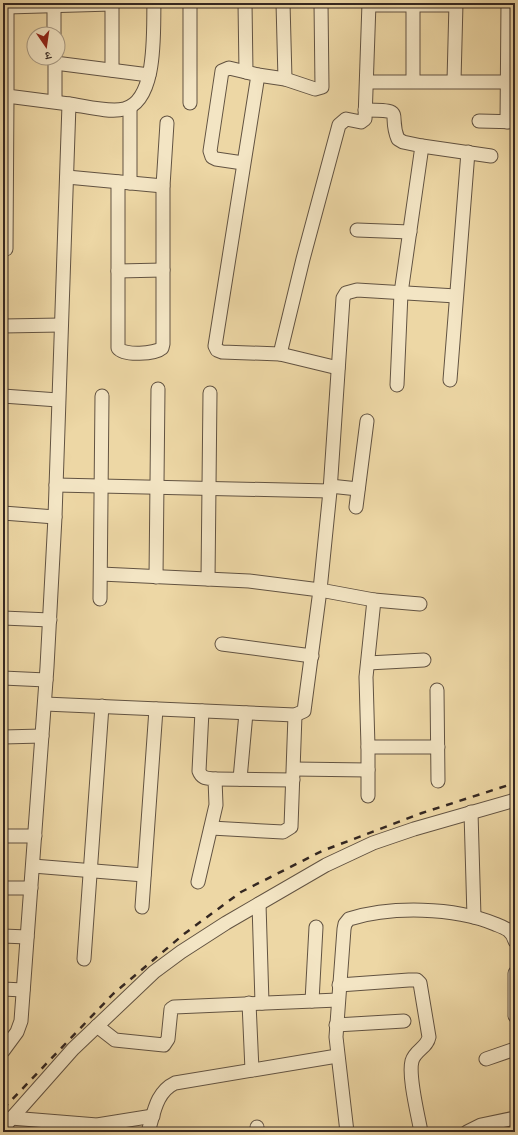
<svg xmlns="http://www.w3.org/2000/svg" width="518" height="1135" font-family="Alegreya,'Noto Serif Devanagari',serif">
	<rect width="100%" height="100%" fill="#edd7a5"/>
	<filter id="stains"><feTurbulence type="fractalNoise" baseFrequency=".005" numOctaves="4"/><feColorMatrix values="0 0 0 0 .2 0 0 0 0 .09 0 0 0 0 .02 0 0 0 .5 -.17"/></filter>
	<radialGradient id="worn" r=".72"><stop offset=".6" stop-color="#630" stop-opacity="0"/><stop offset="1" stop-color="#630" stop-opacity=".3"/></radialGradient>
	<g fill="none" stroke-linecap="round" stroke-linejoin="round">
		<g stroke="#625342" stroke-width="15">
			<g id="minor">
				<polyline points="190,3 190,103"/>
				<polyline points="245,3 246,72 258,75 215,346 217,350 222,352 280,354 303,259 339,125 346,119 361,122 365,119 369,3"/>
				<polyline points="283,3 285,79"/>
				<polyline points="54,5 54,34"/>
				<polyline points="369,5 456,5"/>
				<polyline points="7,7 112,4"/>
				<polyline points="55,58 55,101"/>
				<polyline points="55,63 149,75"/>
				<polyline points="112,70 112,3"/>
				<polyline points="258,75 285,79 315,89 322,87 321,3"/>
				<polyline points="413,81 413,5"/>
				<polyline points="454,81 456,3"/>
				<polyline points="367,82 515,82"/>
				<path d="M69 104C84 106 110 113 124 109 158 101 153 29 154 3"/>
				<polyline points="130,108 130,183"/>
				<path d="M365 110C408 110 387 113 398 139L403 142 422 146 401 293 397 385"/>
				<polyline points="479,121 515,122"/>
				<polyline points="507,122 508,3"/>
				<polyline points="422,146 491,156"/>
				<polyline points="243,163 216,159 212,157 210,151 222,71 229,68 246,72"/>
				<polyline points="67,177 163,186"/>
				<path d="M118 182V348C124 356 155 354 162 348L163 344V186L167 123"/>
				<polyline points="357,230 410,232"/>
				<polyline points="6,249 7,96"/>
				<polyline points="118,271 163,270"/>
				<polyline points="3,326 61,325"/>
				<polyline points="280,354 338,368"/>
				<polyline points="450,380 468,152"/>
				<polyline points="3,396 58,400"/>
				<polyline points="56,485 330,491 343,298 346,293 357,290 456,296"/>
				<polyline points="330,486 358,489"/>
				<polyline points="330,491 320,590 374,600 366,677 368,747 438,747"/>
				<polyline points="356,507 367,421"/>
				<polyline points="3,513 55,517"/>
				<polyline points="156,577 158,389"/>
				<polyline points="208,579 210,393"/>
				<polyline points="100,599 102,396"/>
				<polyline points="374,600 420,604"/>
				<polyline points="3,618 50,620"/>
				<polyline points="222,644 312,656"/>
				<polyline points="368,663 424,660"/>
				<polyline points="3,678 46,680"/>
				<polyline points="437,690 438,781"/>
				<polyline points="45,704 295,715 304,711 320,590 249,581 101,574"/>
				<polyline points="3,737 42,736"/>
				<polyline points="368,747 368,796"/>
				<polyline points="294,769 368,770"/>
				<polyline points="215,779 293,780"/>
				<polyline points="240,779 246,713"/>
				<polyline points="471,812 474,917"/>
				<polyline points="211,828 283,832 291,827 295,715"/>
				<polyline points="3,836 35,836"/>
				<polyline points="33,866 144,875"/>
				<path d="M198 882 216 805 215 779C207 778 202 779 199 771L202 711"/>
				<polyline points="3,888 31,888"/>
				<polyline points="259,904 262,1003"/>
				<polyline points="142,907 156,709"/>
				<polyline points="3,936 27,937"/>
				<polyline points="84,959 102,706"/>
				<polyline points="515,973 515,1016"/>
				<path d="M339 985 409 980H417L420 983 429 1037C427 1048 415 1050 412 1061 408 1076 418 1115 421 1132"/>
				<polyline points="3,989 23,990"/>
				<polyline points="312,1001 316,927"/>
				<polyline points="249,1003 252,1070"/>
				<polyline points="336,1025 404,1021"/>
				<polyline points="97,1026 115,1040 164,1045 168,1039 171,1009 174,1007 338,1000"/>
				<polyline points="3,1051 17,1032 21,1021 47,667 55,517 69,104 7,96 7,3"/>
				<polyline points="486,1059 515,1049"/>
				<polyline points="11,1118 97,1125 153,1116"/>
				<polyline points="257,1127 257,1132"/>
				<polyline points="3,1128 73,1049 154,972 181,952 226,923 326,865 373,843 414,829 515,800"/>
				<path d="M148 1132C154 1113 156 1092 175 1083L337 1056"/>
				<path d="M347 1132 336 1037 344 929 345 924 349 919C391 906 454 907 495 924 505 928 512 930 515 941"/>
				<polyline points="467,1132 481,1125 515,1118"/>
			</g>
		</g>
		<use href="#minor" stroke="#f3e5c4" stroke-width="13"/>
		<polyline stroke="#342721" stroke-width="2.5" stroke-dasharray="7 7" stroke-linecap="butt" points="3,1109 113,994 184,934 241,892 322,851 422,813 515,783"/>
	</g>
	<rect width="518" height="1135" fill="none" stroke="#edd7a5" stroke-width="16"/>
	<rect x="4" y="4" width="510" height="1127" fill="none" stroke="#342721" stroke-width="2"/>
	<rect x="8" y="8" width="502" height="1119" fill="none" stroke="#342721"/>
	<g transform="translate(46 46) rotate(167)"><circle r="19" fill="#f3e5c4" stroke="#a79983"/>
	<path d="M0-3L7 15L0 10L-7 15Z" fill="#8f2418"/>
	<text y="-6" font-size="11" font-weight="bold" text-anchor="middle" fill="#342721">उ</text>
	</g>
	<rect width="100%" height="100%" filter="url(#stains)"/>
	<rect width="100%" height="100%" fill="url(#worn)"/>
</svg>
